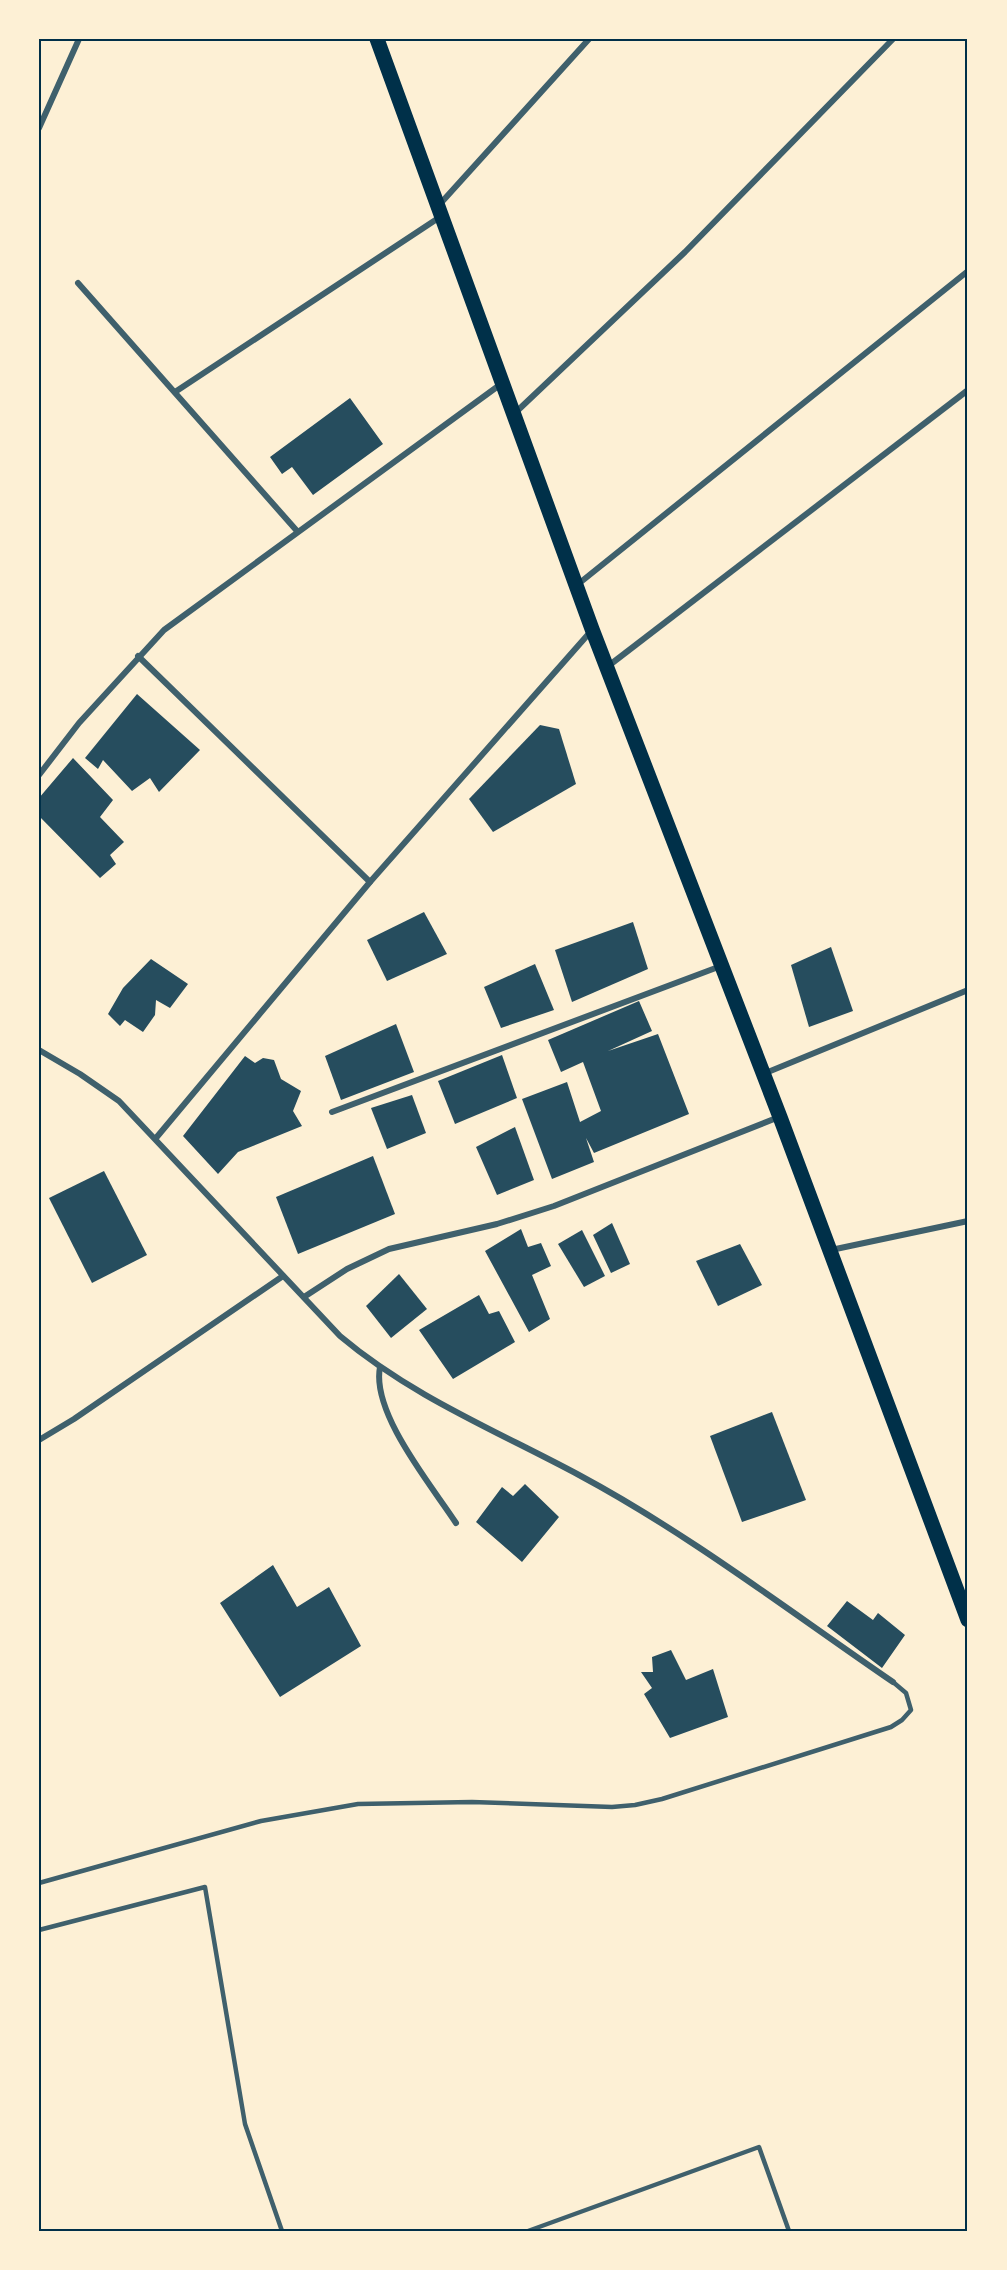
<svg xmlns="http://www.w3.org/2000/svg" width="1007" height="2270" font-family="'DM Sans',sans-serif">
	<rect width="100%" height="100%" fill="#fdf0d5"/>
	<g fill="#264d5e">
		<polygon points="350,398 383,444 313,495 292,467 282,474 270,457"/>
		<polygon points="137,694 200,750 159,792 150,778 132,791 103,760 98,769 85,758"/>
		<polygon points="540,725 559,729 576,784 493,832 469,799"/>
		<polygon points="73,758 113,800 100,817 124,842 110,855 116,864 100,878 39,816 39,798"/>
		<polygon points="424,912 447,954 387,981 367,940"/>
		<polygon points="633,922 648,969 572,1002 555,950"/>
		<polygon points="831,947 853,1011 809,1027 791,965"/>
		<polygon points="151,959 188,984 170,1008 156,1000 155,1015 143,1032 125,1020 120,1026 108,1014 123,988"/>
		<polygon points="535,964 554,1010 501,1028 484,987"/>
		<polygon points="639,1001 652,1031 608,1051 658,1034 689,1114 594,1153 586,1138 594,1162 552,1179 522,1099 567,1082 580,1122 601,1111 583,1062 561,1072 548,1040"/>
		<polygon points="396,1024 414,1072 341,1100 325,1056"/>
		<polygon points="502,1055 517,1098 455,1124 438,1081"/>
		<polygon points="245,1056 255,1063 263,1058 274,1060 281,1079 301,1091 293,1111 302,1126 238,1152 218,1174 183,1136"/>
		<polygon points="412,1095 426,1133 387,1149 371,1108"/>
		<polygon points="515,1127 534,1180 497,1195 476,1147"/>
		<polygon points="373,1156 395,1214 298,1254 276,1197"/>
		<polygon points="104,1171 147,1255 92,1283 49,1198"/>
		<polygon points="612,1223 630,1264 611,1273 593,1235"/>
		<polygon points="521,1229 528,1247 541,1243 551,1266 532,1275 550,1319 529,1332 485,1251"/>
		<polygon points="582,1230 605,1276 584,1287 558,1244"/>
		<polygon points="740,1244 762,1285 718,1306 696,1261"/>
		<polygon points="399,1274 427,1309 391,1338 366,1306"/>
		<polygon points="479,1295 489,1314 499,1311 515,1342 453,1379 419,1330"/>
		<polygon points="772,1412 806,1500 742,1522 710,1436"/>
		<polygon points="525,1484 559,1517 522,1562 476,1522 502,1487 513,1496"/>
		<polygon points="273,1565 297,1607 329,1587 361,1646 280,1697 220,1603"/>
		<polygon points="847,1601 873,1620 878,1613 905,1635 882,1668 827,1626"/>
		<polygon points="671,1650 686,1680 713,1669 728,1717 670,1738 644,1694 652,1688 641,1672 653,1672 652,1657"/>
	</g>
	<g fill="none" stroke-linecap="round" stroke-linejoin="round">
		<g stroke="#3f606c" stroke-width="4.5">
			<polyline points="39,1883 261,1821 358,1804 472,1802 612,1807 635,1805 662,1799 891,1727 902,1720 911,1710 906,1693 893,1682"/>
			<polyline points="39,1930 205,1887 245,2124 282,2231"/>
			<polyline points="528,2231 759,2147 789,2231"/>
		</g>
		<g stroke="#3f606c" stroke-width="6">
			<polyline points="39,128 79,39"/>
			<polyline points="440,204 589,39"/>
			<polyline points="78,283 297,531"/>
			<polyline points="175,392 440,217"/>
			<polyline points="515,413 685,252 893,39"/>
			<polyline points="577,585 968,271"/>
			<polyline points="138,656 370,882"/>
			<polyline points="607,667 968,390"/>
			<polyline points="39,775 79,723 164,630 501,384"/>
			<path d="M39 1050 80 1074 119 1101 340 1336C411 1396 497 1431 579 1475 689 1534 789 1611 893 1682"/>
			<polyline points="763,1074 968,990"/>
			<polyline points="332,1112 721,966"/>
			<polyline points="156,1138 370,882 592,630"/>
			<polyline points="831,1250 968,1221"/>
			<polyline points="304,1297 347,1269 389,1249 497,1224 554,1206 779,1117"/>
			<path d="M380 1367C371 1413 432 1486 456 1523"/>
			<polyline points="39,1440 74,1419 283,1276"/>
		</g>
		<polyline stroke="#003049" stroke-width="15" points="377,39 592,629 780,1117 968,1620"/>
	</g>
	<rect width="1007" height="2270" fill="none" stroke="#fdf0d5" stroke-width="81"/>
	<rect x="40" y="40" width="926" height="2190" fill="none" stroke="#003049" stroke-width="2"/>
</svg>
